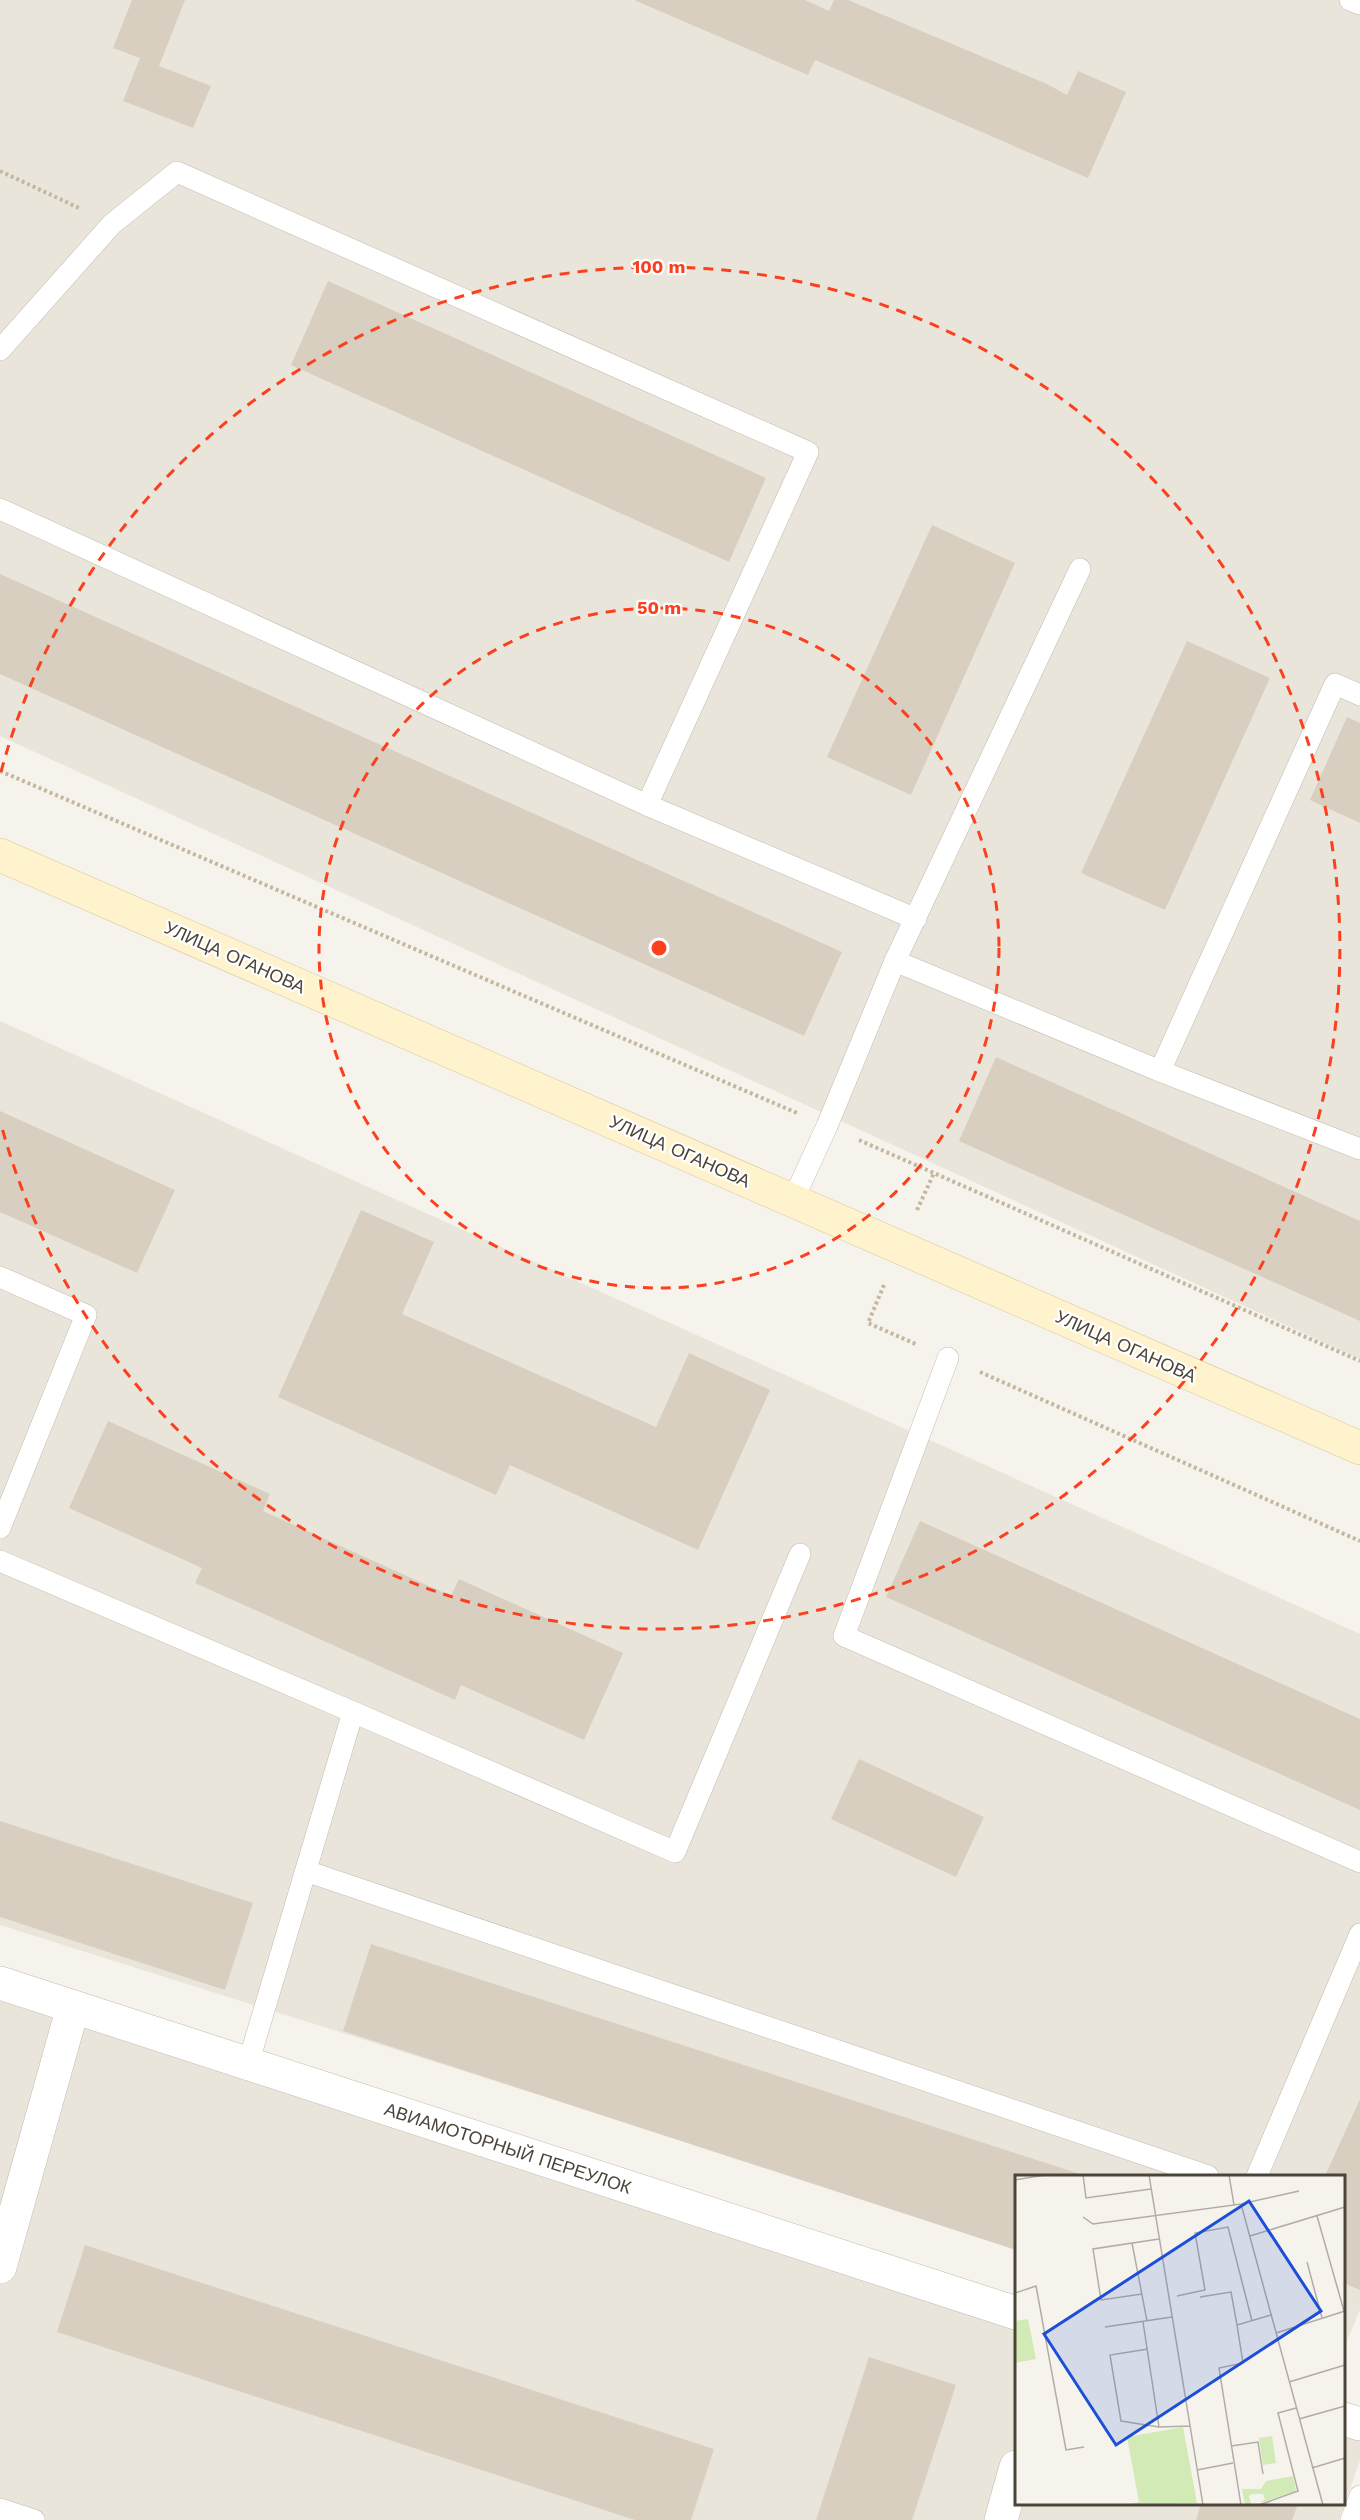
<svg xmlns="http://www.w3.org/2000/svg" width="1360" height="2520" font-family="'Work Sans',sans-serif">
	<rect width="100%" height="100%" fill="#f6f3ec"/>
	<g fill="#eae5da">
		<polygon points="0,0 1360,0 1360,1359 0,736"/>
		<polygon points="0,1021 1360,1634 1360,2310 1344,2347 1344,2176 1016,2176 1016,2245 0,1925"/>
		<polygon points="0,2001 1016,2307 1016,2504 1344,2504 1344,2405 1360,2410 1360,2460 1339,2520 0,2520"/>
	</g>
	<g fill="#d8cfc1">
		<polygon points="132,0 185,0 159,66 211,86 193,128 123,101 140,58 113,48"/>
		<polygon points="634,0 805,0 829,11 834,0 848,0 1047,84 1067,95 1078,71 1126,92 1088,178 815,60 808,75"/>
		<polygon points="328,281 766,478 729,562 291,365"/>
		<polygon points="932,525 1015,563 911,795 827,757"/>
		<polygon points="0,574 842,952 804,1036 0,674"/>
		<polygon points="1187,641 1270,678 1165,910 1081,873"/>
		<polygon points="1347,717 1360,723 1360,823 1310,800"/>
		<polygon points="996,1057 1360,1221 1360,1321 959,1141"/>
		<polygon points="0,1111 175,1190 137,1273 0,1212"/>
		<polygon points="361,1210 434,1242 402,1314 656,1427 689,1353 770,1390 698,1550 510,1465 496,1495 278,1397"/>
		<polygon points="108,1421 270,1494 263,1511 451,1596 459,1579 623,1653 584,1740 461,1685 455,1700 195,1583 202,1568 69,1508"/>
		<polygon points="920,1521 1360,1719 1360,1810 886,1597"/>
		<polygon points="859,1759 984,1817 956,1877 831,1819"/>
		<polygon points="0,1821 253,1903 225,1990 0,1917"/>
		<polygon points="371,1944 1086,2176 1016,2176 1016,2250 343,2031"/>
		<polygon points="1360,2099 1360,2290 1344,2283 1344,2176 1325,2176"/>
		<polygon points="85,2245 714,2449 691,2520 635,2520 57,2332"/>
		<polygon points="869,2357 956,2385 912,2520 816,2520"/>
		<polygon points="1201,2504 1298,2504 1292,2520 1196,2520"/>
	</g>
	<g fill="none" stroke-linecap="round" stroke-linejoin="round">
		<g stroke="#c2bbae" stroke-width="22">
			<g id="service">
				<polyline points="1350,0 1360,4"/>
				<polyline points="0,350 112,224 177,172 808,452 647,805"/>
				<polyline points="0,509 647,805 916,919"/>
				<polyline points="895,961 1160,1071 1360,1149"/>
				<polyline points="1160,1071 1335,684 1360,695"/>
				<polyline points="793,1200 827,1126 895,961 1080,569"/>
				<polyline points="0,1277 86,1315 0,1528"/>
				<polyline points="948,1358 844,1636 1360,1862"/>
				<polyline points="0,1561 353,1712 248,2064"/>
				<polyline points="353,1712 675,1852 800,1554"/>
				<polyline points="306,1871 1208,2176"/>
				<polyline points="1257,2176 1360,1934"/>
				<polyline points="0,2509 34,2520"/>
				<polyline points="1351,2520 1360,2496"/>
			</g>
		</g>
		<g stroke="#c2bbae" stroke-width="34">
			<polyline id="minor" points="1001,2520 1016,2467"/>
		</g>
		<g stroke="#c2bbae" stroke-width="34">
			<g id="tertiary">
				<polyline points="0,1983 1016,2313"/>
				<polyline points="0,2267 73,2007"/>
				<polyline points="1344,2419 1360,2424"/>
			</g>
		</g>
		<g stroke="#d6c79b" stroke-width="34">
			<polyline id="secondary" points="0,855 1360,1448"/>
		</g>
		<g stroke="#c4b79f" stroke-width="4" stroke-dasharray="3 3" stroke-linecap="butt">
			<polyline points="0,171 79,208"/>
			<polyline points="0,771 797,1113"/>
			<polyline points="859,1140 1360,1361"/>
			<polyline points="917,1210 934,1173"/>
			<polyline points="884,1285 868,1323 918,1345"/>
			<polyline points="980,1372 1360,1541"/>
		</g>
		<use href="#service" stroke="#fff" stroke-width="21"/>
		<use href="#minor" stroke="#fff" stroke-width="33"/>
		<use href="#tertiary" stroke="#fff" stroke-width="33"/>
		<use href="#secondary" stroke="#fff3cd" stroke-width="33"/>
	</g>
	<g fill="none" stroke="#fc3f1d" stroke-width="3" stroke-dasharray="10 8">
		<circle cx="659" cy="948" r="340"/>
		<path d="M1 772A681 681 0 1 1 1 1124"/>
	</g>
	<g text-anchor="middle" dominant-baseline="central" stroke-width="4.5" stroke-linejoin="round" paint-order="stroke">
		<g font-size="18" fill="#4b4439" stroke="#fff">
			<text transform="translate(235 957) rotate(24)">УЛИЦА ОГАНОВА</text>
			<text transform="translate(680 1151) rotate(24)">УЛИЦА ОГАНОВА</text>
			<text transform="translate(1126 1346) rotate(24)">УЛИЦА ОГАНОВА</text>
			<text transform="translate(508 2148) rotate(18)">АВИАМОТОРНЫЙ ПЕРЕУЛОК</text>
		</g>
	</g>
	<g transform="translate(1015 2175)">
		<rect width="330" height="330" fill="#f6f3ec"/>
		<path d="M13 144 21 184 0 188V146ZM168 252 182 328 112 330 124 327 112 262ZM257 261 261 288 248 290 244 263ZM278 301 281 316 245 328 250 324 248 319H237L234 321 236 329H243L230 330 227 314H246L251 306Z" fill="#d2eab5"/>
		<path fill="none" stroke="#b2ada4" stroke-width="1.5" d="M68 0 71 23 136 14M134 0 188 330M214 0 219 30M0 5 30 0M226 29 284 16M302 41 329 136M68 42 78 49 226 29 308 330M235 61 330 32M117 68 132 146M292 87 307 143M0 118 21 111 51 275 69 272M127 119 86 125 78 74 144 64M162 121 190 115 180 58 213 52 237 146M185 122 216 117 222 150M128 147 144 252M90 152 157 142M261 158 330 136M133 174 95 180 106 246 144 252 175 251M274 207 330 190M284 244 330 231M216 271 243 267 248 299M297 293 330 283M182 295 218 288M226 330 204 193 228 188 222 150 256 140M244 330 283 316 263 238 281 233"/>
		<path fill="#1d4ed8" fill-opacity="0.15" stroke="#1d4ed8" stroke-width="3" d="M234 26 306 136 101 270 29 159Z"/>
		<rect width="330" height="330" fill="none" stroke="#4b4439" stroke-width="3"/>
	</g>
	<circle cx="659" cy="948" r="9" fill="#fc3f1d" stroke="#fff" stroke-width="3"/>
	<g font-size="18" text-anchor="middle" font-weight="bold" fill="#fc3f1d" stroke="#fff" stroke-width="4.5" stroke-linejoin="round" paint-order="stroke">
		<text x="659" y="273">100 m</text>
		<text x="659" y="614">50 m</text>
	</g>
</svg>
